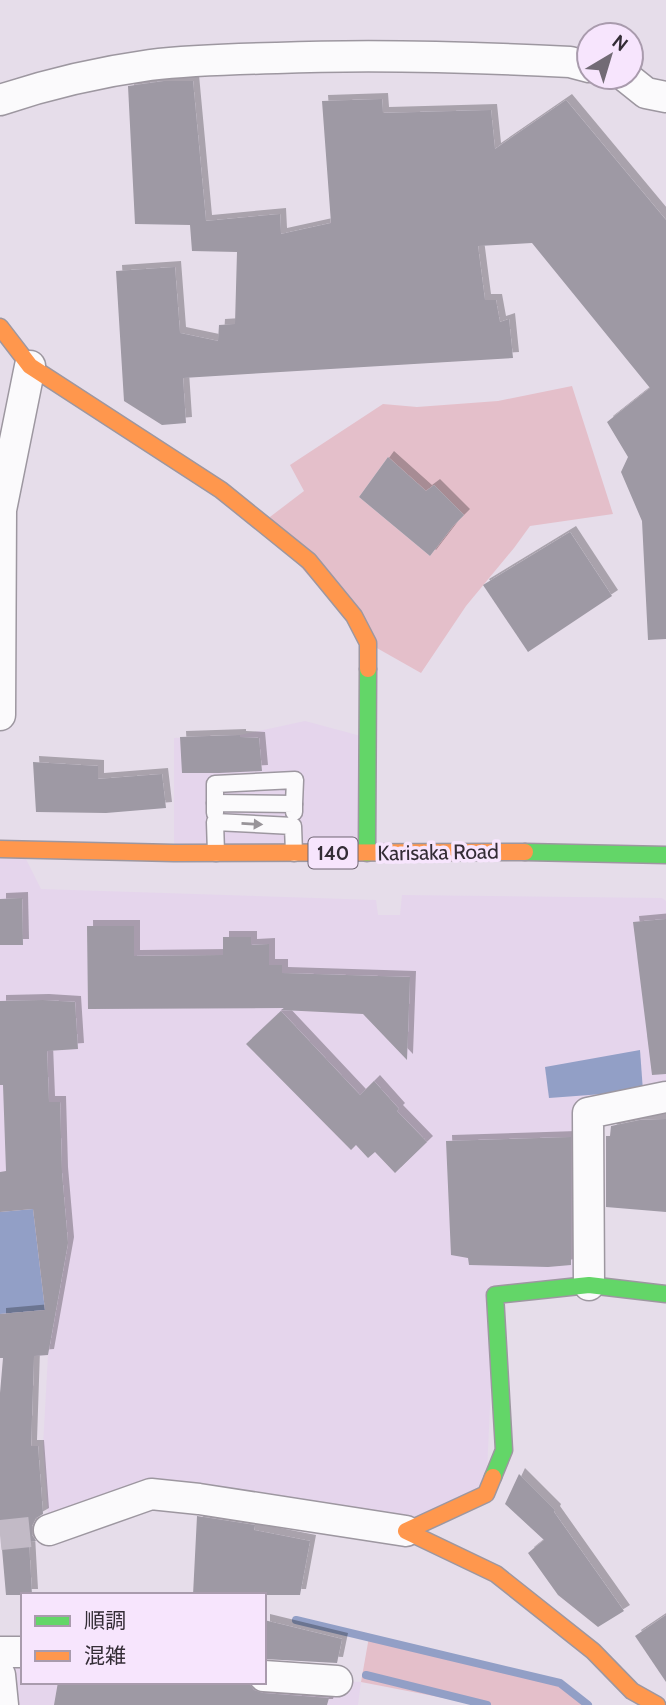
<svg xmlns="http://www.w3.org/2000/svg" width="666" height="1705" font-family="Cabin,'Noto Sans JP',sans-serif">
	<defs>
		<filter id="shadow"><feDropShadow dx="6" dy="-6" stdDeviation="0" flood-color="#0004"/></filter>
	</defs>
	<rect width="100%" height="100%" fill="#e6ddea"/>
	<g fill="#e5d5ec">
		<polygon points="305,721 361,736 367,853 174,853 174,738 240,735"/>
		<polygon points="0,849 22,851 41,889 376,900 378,915 400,915 402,895 662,898 666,901 666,1090 588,1102 589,1285 495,1295 486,1494 406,1531 151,1494 49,1530 43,1446 48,1355 0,1358"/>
		<polygon points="23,1652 23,1682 337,1681 361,1682 358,1705 3,1705 0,1675"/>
	</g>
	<g fill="#e4bfca" fill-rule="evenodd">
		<path d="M572 386 613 514 530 526 514 548 466 606 421 673 368 643 262 523 304 491 290 465 383 404 417 407 498 401ZM388 457 426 491 434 485 464 515 453 526 430 556 359 497Z"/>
		<polygon points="369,1637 560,1683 588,1705 480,1705 361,1682"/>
	</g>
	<g fill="#929fc6">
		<polygon points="640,1050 643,1091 549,1098 545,1067"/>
		<polygon points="33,1209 45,1310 0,1314 0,1212"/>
	</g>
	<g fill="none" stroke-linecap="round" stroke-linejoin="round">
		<g stroke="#929fc6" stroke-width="8">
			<polyline points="296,1620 560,1683 588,1705"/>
			<polyline points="366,1675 487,1705"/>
		</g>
	</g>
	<g fill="#9e99a4" filter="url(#shadow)">
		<polygon points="164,81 193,81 206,221 280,214 281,234 331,223 322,101 382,99 383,113 491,110 495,149 566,100 666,220 666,639 648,640 642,521 621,472 628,457 607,422 650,388 532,243 478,246 485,300 496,300 500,322 509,319 513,358 183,378 186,423 162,425 124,401 116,271 175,267 180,333 218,341 219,325 235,324 237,252 192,251 190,225 135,224 128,86"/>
		<polygon points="388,457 426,491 434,485 464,515 453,526 430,556 359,497"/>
		<polygon points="570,532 612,596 528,652 483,585"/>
		<polygon points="240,735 240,737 259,738 262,771 219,773 182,773 180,737"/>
		<polygon points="33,762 98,766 98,779 162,774 166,808 106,813 36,812"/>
		<polygon points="22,898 23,945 0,945 0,899"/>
		<polygon points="666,919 666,1074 652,1075 633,922"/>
		<polygon points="87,926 134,926 134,956 223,955 223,937 251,937 251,945 269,944 269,965 282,965 282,973 410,977 407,1060 363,1014 281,1010 284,1008 88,1009"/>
		<polygon points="43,1000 75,1002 78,1049 47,1051 49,1102 60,1102 62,1173 68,1243 48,1355 34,1356 31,1446 38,1446 43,1514 36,1518 32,1526 32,1535 36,1541 29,1542 32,1595 6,1595 0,1526 0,1393 3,1358 0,1358 0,1314 45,1310 33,1209 0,1212 0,1172 6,1171 3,1085 0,1085 0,1001"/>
		<polygon points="281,1011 360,1095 374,1081 399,1109 397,1111 427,1142 395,1173 375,1152 368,1158 356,1145 351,1150 246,1044"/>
		<polygon points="666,1119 666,1212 606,1207 606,1136 610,1136 611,1126 640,1120"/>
		<polygon points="571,1137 571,1265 548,1267 469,1265 468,1258 451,1255 446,1141"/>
		<polygon points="519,1474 555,1510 554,1512 624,1611 598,1627 558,1595 528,1553 544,1540 505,1504"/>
		<polygon points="197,1516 255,1525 254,1530 310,1541 300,1595 193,1595"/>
		<polygon points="666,1615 666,1682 635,1636"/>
		<polygon points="264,1620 342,1639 337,1663 264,1659"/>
		<polygon points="58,1682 248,1682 254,1690 263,1693 329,1698 327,1705 54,1705"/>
	</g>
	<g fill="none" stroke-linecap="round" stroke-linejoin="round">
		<polyline stroke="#c2bac6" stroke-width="30" stroke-dasharray="30 15" stroke-linecap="butt" points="0,1535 49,1530"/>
		<g stroke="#9d97a0" stroke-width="19">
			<g id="lane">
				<polyline points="215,803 215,784 295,780 294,804"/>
				<polyline points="215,813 215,803 294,804 294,812"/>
				<polyline points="216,853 215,822 293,826 294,853"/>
			</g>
		</g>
		<g stroke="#9d97a0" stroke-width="33">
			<g id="street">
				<polyline points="626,77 646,93 666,97"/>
				<path d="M0 100C48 84 100 72 150 65 192 60 235 59 277 58 375 54 472 57 570 62L589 67"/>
				<polyline points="0,715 1,510 30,366"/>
				<polyline points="589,1285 588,1113 666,1097"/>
				<polyline points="49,1530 151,1494 199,1499 406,1531"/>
				<polyline points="0,1652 23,1652"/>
				<polyline points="0,1675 3,1705"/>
				<polyline points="264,1676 337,1681"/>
			</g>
		</g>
		<g stroke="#9d97a0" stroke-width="19">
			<g id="fast">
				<polyline points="525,852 666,855"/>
				<polyline points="367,853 368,669"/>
				<polyline points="493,1477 504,1450 495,1295 589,1285 666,1294"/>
			</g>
		</g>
		<g stroke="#9d97a0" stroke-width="19">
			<g id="slow">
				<polyline points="0,327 30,366 221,490 309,561 354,616 368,643 368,669"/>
				<polyline points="0,849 174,853 525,852"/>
				<polyline points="493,1477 486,1494 406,1531 496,1574 593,1651 632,1691 657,1705"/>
			</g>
		</g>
		<use href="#lane" stroke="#fbfafc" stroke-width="16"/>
		<use href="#street" stroke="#fbfafc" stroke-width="30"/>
		<use href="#fast" stroke="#63d668" stroke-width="16"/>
		<use href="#slow" stroke="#ff974d" stroke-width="16"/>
	</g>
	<defs><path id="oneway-solid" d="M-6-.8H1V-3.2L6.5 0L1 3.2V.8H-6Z" transform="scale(1.75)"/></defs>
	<use fill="#989499" href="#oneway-solid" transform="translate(252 824) rotate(3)"/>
	<g text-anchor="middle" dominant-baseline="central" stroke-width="7" stroke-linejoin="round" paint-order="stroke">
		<rect fill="#f7e5fd" stroke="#6e6472" stroke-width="2" x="308.5" y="837.5" width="49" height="31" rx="5"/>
		<g font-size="19" font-weight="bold" fill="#342d36">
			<text x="333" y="853">140</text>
		</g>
		<g font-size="21" fill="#342d36" stroke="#f7e5fd">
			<text transform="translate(438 852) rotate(-1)">Karisaka Road</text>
		</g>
	</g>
	<rect x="21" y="1593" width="245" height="91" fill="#f7e5fd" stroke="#a99bad" stroke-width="2"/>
	<rect x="35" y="1616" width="35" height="10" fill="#63d668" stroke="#a99bad" stroke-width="2"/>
	<text x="84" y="1628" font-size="21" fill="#342d36">順調</text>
	<rect x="35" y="1651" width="35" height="10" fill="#ff974d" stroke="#a99bad" stroke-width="2"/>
	<text x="84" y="1663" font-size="21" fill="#342d36">混雑</text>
	<g transform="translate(610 56) rotate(38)"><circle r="33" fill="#f7e5fd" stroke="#a99bad" stroke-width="2"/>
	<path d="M0-5L12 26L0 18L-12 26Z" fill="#726b75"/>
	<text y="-10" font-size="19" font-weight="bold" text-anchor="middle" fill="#342d36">N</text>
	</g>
</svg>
